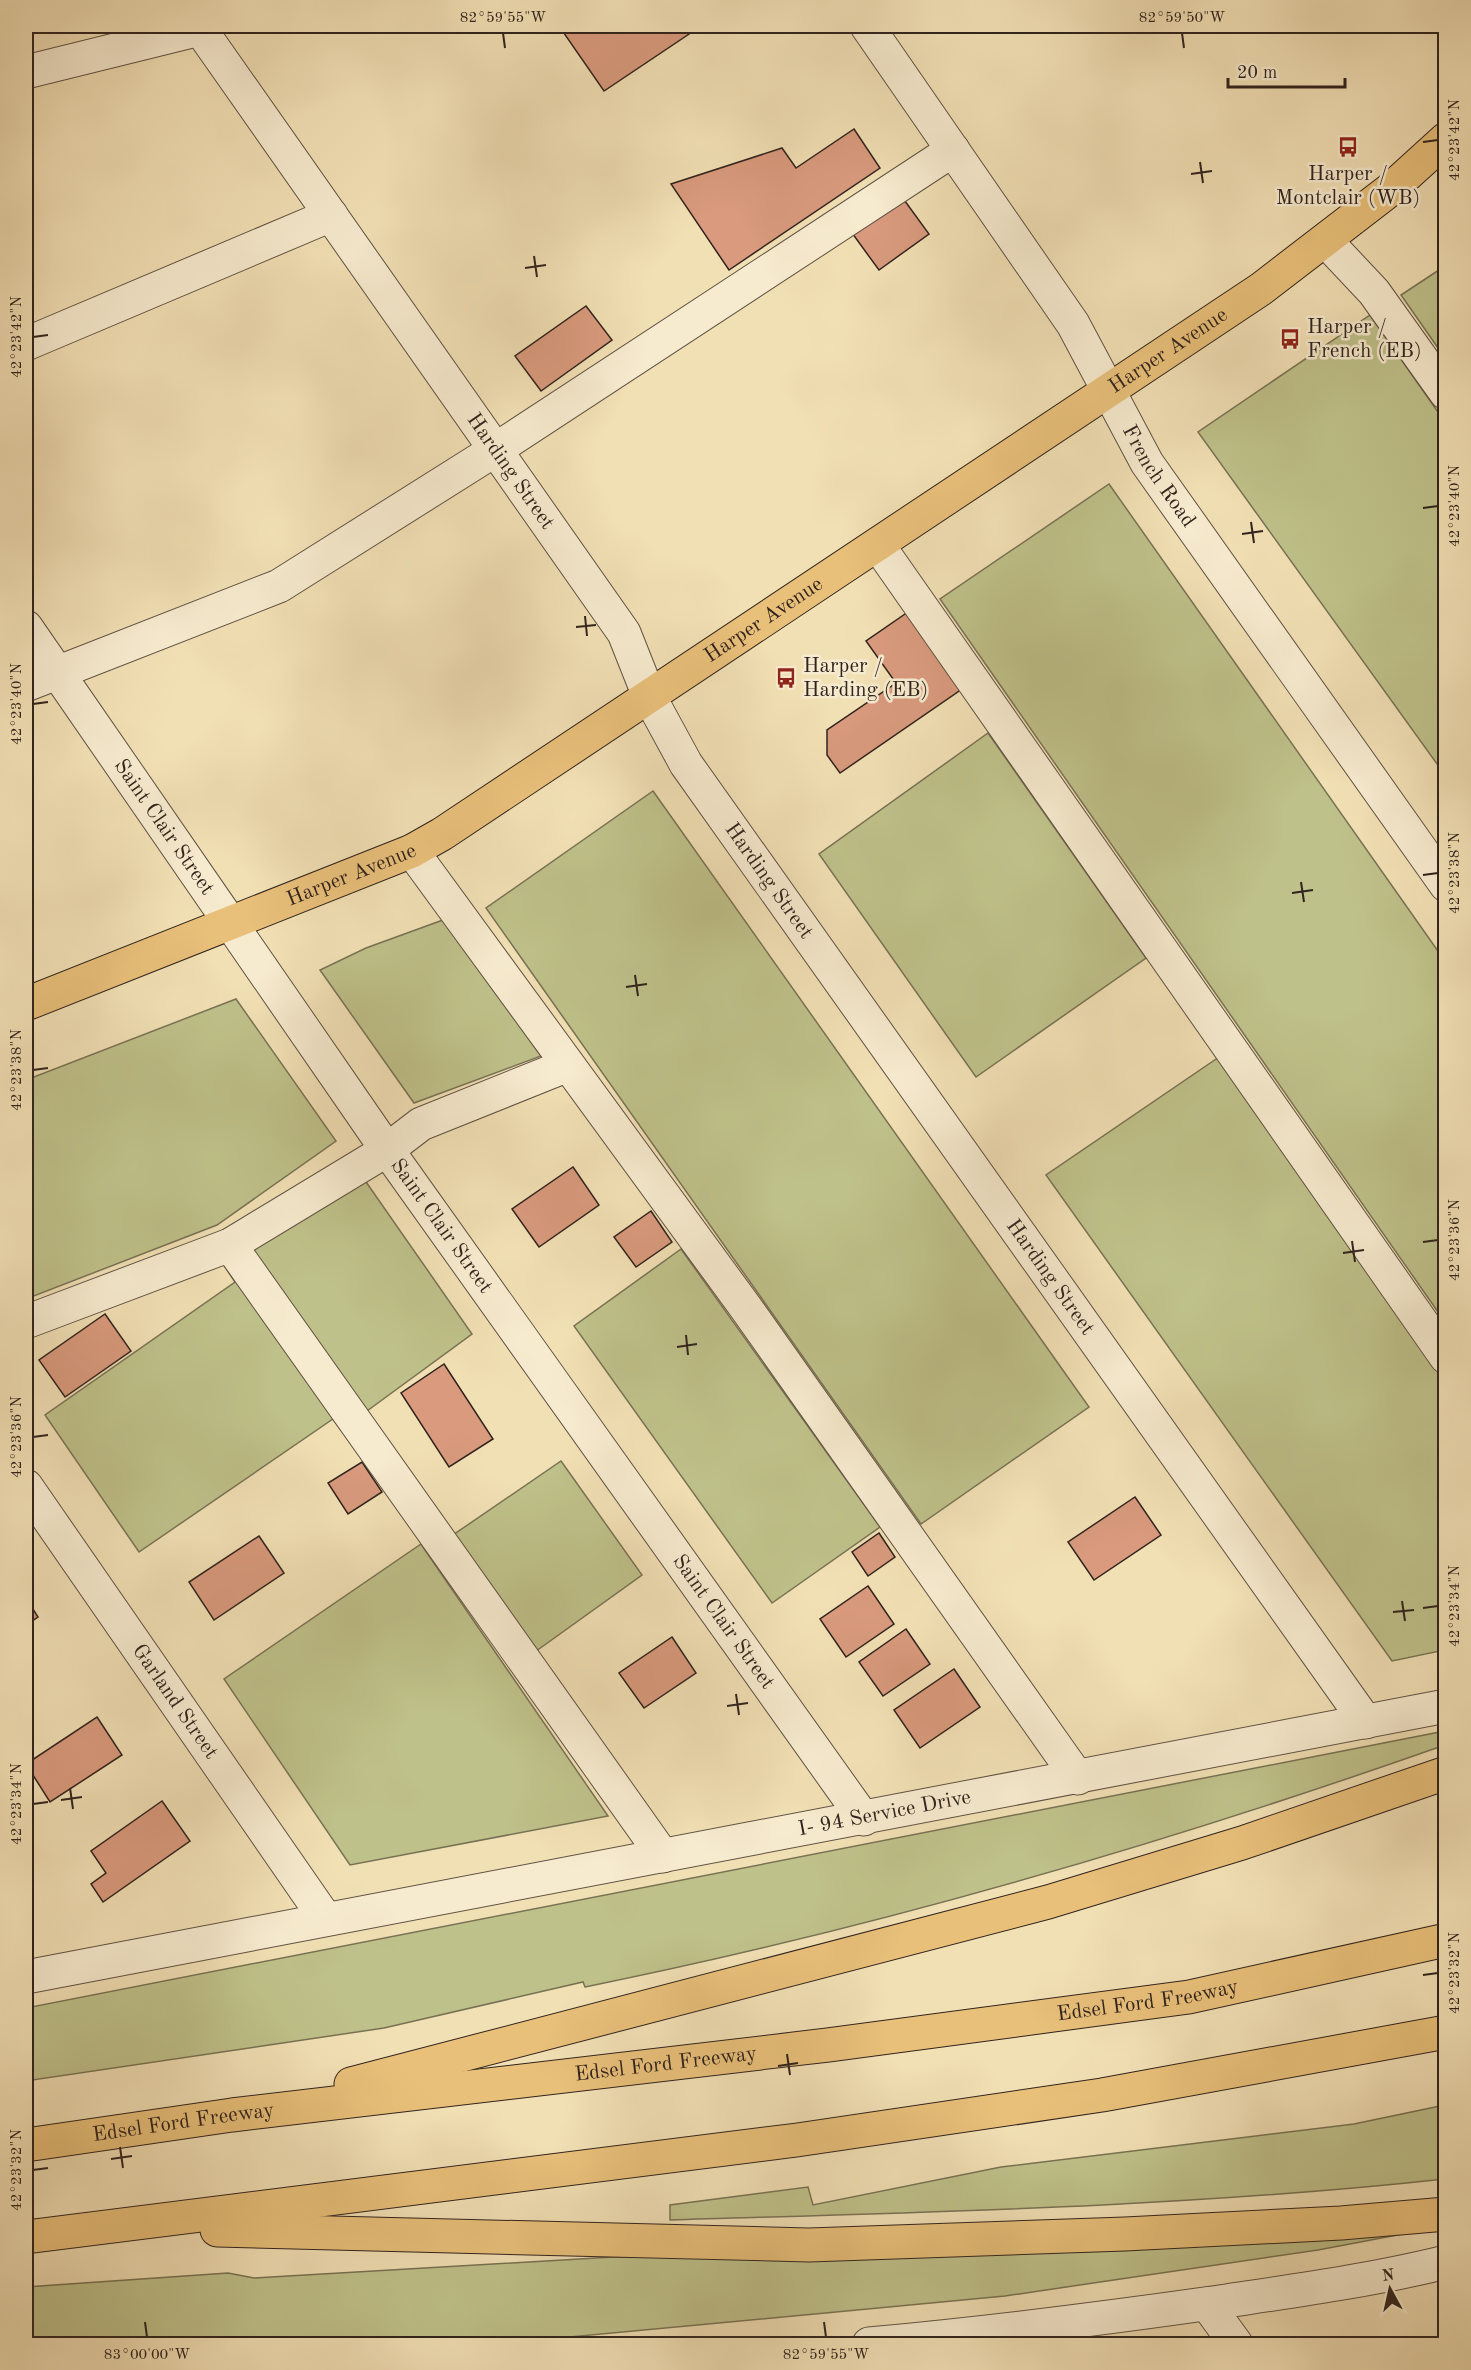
<svg xmlns="http://www.w3.org/2000/svg" width="1471" height="2370" font-family="'Old Standard TT',serif">
	<rect width="100%" height="100%" fill="#f2e0b5"/>
	<filter id="stains"><feTurbulence type="fractalNoise" baseFrequency=".00333" numOctaves="4"/><feColorMatrix values="0 0 0 0 .2 0 0 0 0 .09 0 0 0 0 .02 0 0 0 .5 -.17"/></filter>
	<radialGradient id="worn" r=".72"><stop offset=".6" stop-color="#630" stop-opacity="0"/><stop offset="1" stop-color="#630" stop-opacity=".3"/></radialGradient>
	<g fill="#bfc18a" stroke="#787254" stroke-width="1.5">
		<polygon points="1445,266 1445,358 1401,295"/>
		<polygon points="1370,315 1445,422 1445,775 1198,432"/>
		<polygon points="1109,484 1445,961 1445,1322 940,599"/>
		<polygon points="988,733 1146,958 976,1077 819,854"/>
		<polygon points="653,791 1089,1407 921,1524 486,908"/>
		<polygon points="443,920 541,1056 414,1103 320,970 366,948"/>
		<polygon points="236,999 336,1141 217,1225 26,1299 26,1080"/>
		<polygon points="1222,1055 1445,1379 1445,1650 1392,1661 1046,1175"/>
		<polygon points="357,1169 472,1334 341,1430 333,1419 139,1552 45,1415 235,1282 221,1261"/>
		<polygon points="681,1249 880,1527 772,1603 574,1326"/>
		<polygon points="561,1461 642,1575 532,1654 450,1537"/>
		<polygon points="421,1544 427,1553 608,1816 350,1865 224,1679"/>
		<path d="M1445 1731V1745C1164 1844 877 1928 585 1987L583 1982 384 2028 26 2081V2008Z"/>
		<path d="M1445 2105V2179C1188 2207 929 2212 670 2220V2205L808 2187 813 2205 1001 2167 1354 2124Z"/>
		<polygon points="1445,2226 1318,2250 1005,2296 496,2344 26,2344 26,2287 228,2273 254,2278 613,2257 903,2253"/>
	</g>
	<g fill="#d99a7d" stroke="#30231d" stroke-width="1.5">
		<polygon points="559,26 701,26 604,91"/>
		<polygon points="854,129 880,168 729,270 671,184 782,148 796,168"/>
		<polygon points="902,197 929,234 879,270 852,233"/>
		<polygon points="586,306 612,340 541,391 515,356"/>
		<polygon points="908,612 962,689 840,773 827,755 827,730 896,683 866,641"/>
		<polygon points="573,1167 599,1205 539,1247 512,1209"/>
		<polygon points="651,1211 672,1242 636,1267 614,1237"/>
		<polygon points="105,1314 131,1351 65,1397 39,1360"/>
		<polygon points="444,1364 493,1439 449,1467 401,1393"/>
		<polygon points="362,1462 382,1492 348,1514 328,1483"/>
		<polygon points="1135,1497 1161,1535 1094,1580 1068,1542"/>
		<polygon points="879,1533 895,1557 868,1576 852,1552"/>
		<polygon points="259,1536 284,1573 214,1620 189,1582"/>
		<polygon points="868,1586 894,1624 846,1657 820,1619"/>
		<polygon points="26,1598 38,1617 26,1625"/>
		<polygon points="906,1629 930,1664 883,1696 859,1662"/>
		<polygon points="672,1637 696,1673 644,1708 619,1673"/>
		<polygon points="954,1669 980,1707 920,1748 894,1710"/>
		<polygon points="97,1717 122,1755 50,1802 26,1764"/>
		<polygon points="162,1801 190,1841 103,1902 91,1884 106,1873 91,1851"/>
	</g>
	<g fill="none" stroke-linecap="round" stroke-linejoin="round">
		<g stroke="#605243" stroke-width="35">
			<g id="minor">
				<path id="s1" d="M198 26 624 633 649 696 686 764 1366 1722"/>
				<path id="s2" d="M867 26 1073 324 1147 463 1446 885"/>
				<polyline points="26,72 200,29"/>
				<polyline points="1326,241 1374,292 1446,393"/>
				<polyline points="26,344 331,215"/>
				<polyline points="878,545 1446,1357"/>
				<path id="s3" d="M26 627 376 1134 864 1819"/>
				<polyline points="26,685 279,586 495,450 953,150"/>
				<polyline points="412,851 746,1308 1078,1778"/>
				<polyline points="230,1245 663,1856"/>
				<polyline points="26,1322 230,1245 387,1150 421,1124 568,1065"/>
				<path id="s4" d="M26 1486 325 1918"/>
				<path id="s5" d="M26 1977 1446 1706"/>
				<polyline points="1207,2304 1236,2344"/>
				<path d="M869 2344C989 2333 1107 2318 1226 2301 1300 2290 1373 2280 1446 2262"/>
			</g>
		</g>
		<g stroke="#30231d" stroke-width="35">
			<g id="major">
				<path id="s6" d="M26 1004 412 851 442 834 1261 289 1391 189 1446 139"/>
			</g>
		</g>
		<g stroke="#30231d" stroke-width="35">
			<g id="highway">
				<polyline points="351,2084 1048,1902 1242,1843 1446,1773"/>
				<path id="s7" d="M26 2145 232 2115 828 2045 1189 1997 1446 1940"/>
				<polyline points="217,2230 809,2245 1125,2234 1341,2223 1446,2214"/>
				<polyline points="26,2237 797,2140 1102,2095 1446,2032"/>
			</g>
		</g>
		<use href="#minor" stroke="#f7ebcf" stroke-width="33"/>
		<use href="#major" stroke="#e9c07a" stroke-width="33"/>
		<use href="#highway" stroke="#e9c07a" stroke-width="33"/>
	</g>
	<path fill="none" stroke="#30231d" stroke-width="2" d="M503 33 505 48M1182 33 1184 48M1423 142 1438 140M1200 162 1203 183M1191 174 1212 171M534 256 537 277M525 268 546 265M33 337 48 335M1423 508 1438 506M1251 522 1254 543M1242 534 1263 531M585 616 587 636M576 627 596 625M33 704 48 702M1423 875 1438 873M1301 882 1304 902M1292 893 1313 890M635 975 638 996M626 987 647 984M33 1070 48 1068M1352 1241 1355 1262M1423 1242 1438 1240M1343 1253 1364 1250M686 1335 688 1355M677 1347 697 1344M33 1437 48 1435M1402 1601 1405 1621M1423 1608 1438 1606M1393 1612 1414 1610M736 1694 739 1715M727 1706 748 1703M70 1788 73 1809M61 1800 82 1797M33 1804 48 1802M1423 1975 1438 1973M787 2054 790 2075M778 2066 798 2063M120 2147 123 2168M111 2159 132 2156M33 2170 48 2168M145 2322 147 2337M824 2322 826 2337"/>
	<defs>
		<g id="bus-bare" transform="scale(1.62)"><path d="M-5-6H5V4H4V6H2V4H-2V6H-4V4H-5ZM-3.5-4V0h7V-4ZM-3.5 1.2v1.5H-2V1.2ZM2 1.2v1.5H3.5V1.2Z" fill="#8f2418" stroke="#f7ebcf" stroke-width="2.5" paint-order="stroke"/></g>
	</defs>
	<g fill-rule="evenodd">
		<use href="#bus-bare" x="1348" y="147"/>
		<use href="#bus-bare" x="1290" y="339"/>
		<use href="#bus-bare" x="786" y="678"/>
	</g>
	<g text-anchor="middle" dominant-baseline="central" stroke-width="5" stroke-linejoin="round" paint-order="stroke">
		<g font-size="21" fill="#30231d" stroke="#f7ebcf" text-anchor="start">
			<text x="1348" y="174" text-anchor="middle">Harper /<tspan x="1348" dy="24">Montclair (WB)</tspan></text>
			<text x="1307" y="327">Harper /<tspan x="1307" dy="24">French (EB)</tspan></text>
			<text x="803" y="666">Harper /<tspan x="803" dy="24">Harding (EB)</tspan></text>
		</g>
		<g font-size="21" fill="#30231d" stroke="#f7ebcf">
			<text stroke="none"><textPath href="#s6" startOffset="1322">Harper Avenue</textPath></text>
			<text stroke="none"><textPath href="#s1" startOffset="544">Harding Street</textPath></text>
			<text stroke="none"><textPath href="#s2" startOffset="537">French Road</textPath></text>
			<text stroke="none"><textPath href="#s6" startOffset="836">Harper Avenue</textPath></text>
			<text stroke="none"><textPath href="#s3" startOffset="243">Saint Clair Street</textPath></text>
			<text stroke="none"><textPath href="#s6" startOffset="350">Harper Avenue</textPath></text>
			<text stroke="none"><textPath href="#s1" startOffset="1030">Harding Street</textPath></text>
			<text stroke="none"><textPath href="#s3" startOffset="729">Saint Clair Street</textPath></text>
			<text stroke="none"><textPath href="#s1" startOffset="1516">Harding Street</textPath></text>
			<text stroke="none"><textPath href="#s3" startOffset="1215">Saint Clair Street</textPath></text>
			<text stroke="none"><textPath href="#s4" startOffset="262">Garland Street</textPath></text>
			<text stroke="none"><textPath href="#s5" startOffset="874">I- 94 Service Drive</textPath></text>
			<text stroke="none"><textPath href="#s7" startOffset="1131">Edsel Ford Freeway</textPath></text>
			<text stroke="none"><textPath href="#s7" startOffset="645">Edsel Ford Freeway</textPath></text>
			<text stroke="none"><textPath href="#s7" startOffset="159">Edsel Ford Freeway</textPath></text>
		</g>
	</g>
	<rect width="1471" height="2370" fill="none" stroke="#f2e0b5" stroke-width="66"/>
	<g transform="translate(1390 2289) rotate(352)" stroke="#f7ebcf" stroke-width="4.5" paint-order="stroke">
	<path d="M0-4.5L10 22L0 15L-10 22Z" fill="#30231d"/>
	<text y="-9" font-size="16" font-weight="bold" text-anchor="middle" fill="#30231d">N</text>
	</g>
	<path d="M1228 78v9h117v-9" fill="none" stroke="#30231d" stroke-width="3"/>
	<text x="1237" y="78" font-size="18" fill="#30231d" stroke="#f7ebcf" stroke-width="4.5" paint-order="stroke">20 m</text>
	<rect x="33" y="33" width="1405" height="2304" fill="none" stroke="#30231d" stroke-width="2"/>
	<g font-size="15" text-anchor="middle" fill="#30231d">
		<text x="503" y="22">82°59'55"W</text>
		<text x="1182" y="22">82°59'50"W</text>
		<text transform="translate(1454 140) rotate(-90)" y="5">42°23'42"N</text>
		<text transform="translate(16 337) rotate(-90)" y="5">42°23'42"N</text>
		<text transform="translate(1454 506) rotate(-90)" y="5">42°23'40"N</text>
		<text transform="translate(16 704) rotate(-90)" y="5">42°23'40"N</text>
		<text transform="translate(1454 873) rotate(-90)" y="5">42°23'38"N</text>
		<text transform="translate(16 1070) rotate(-90)" y="5">42°23'38"N</text>
		<text transform="translate(1454 1240) rotate(-90)" y="5">42°23'36"N</text>
		<text transform="translate(16 1437) rotate(-90)" y="5">42°23'36"N</text>
		<text transform="translate(1454 1606) rotate(-90)" y="5">42°23'34"N</text>
		<text transform="translate(16 1804) rotate(-90)" y="5">42°23'34"N</text>
		<text transform="translate(1454 1973) rotate(-90)" y="5">42°23'32"N</text>
		<text transform="translate(16 2170) rotate(-90)" y="5">42°23'32"N</text>
		<text x="147" y="2359">83°00'00"W</text>
		<text x="826" y="2359">82°59'55"W</text>
	</g>
	<rect width="100%" height="100%" filter="url(#stains)"/>
	<rect width="100%" height="100%" fill="url(#worn)"/>
</svg>
